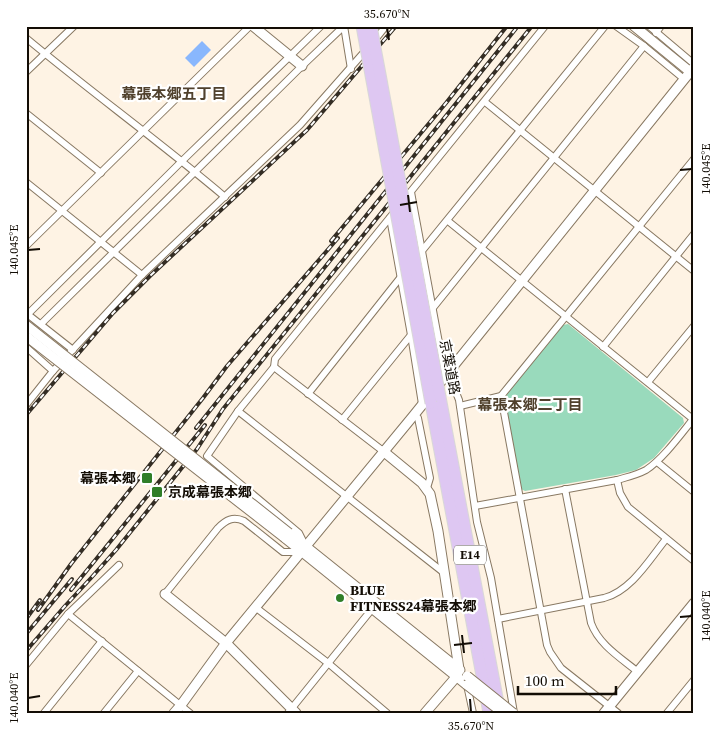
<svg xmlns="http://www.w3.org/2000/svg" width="720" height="739" font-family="'Source Serif 4','Noto Sans JP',serif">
	<rect width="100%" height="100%" fill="#fef3e4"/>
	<polygon fill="#99dabc" points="568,324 683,418 684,423 654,458 636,470 616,475 525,491 521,489 505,400 506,395 563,325"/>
	<polygon fill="#89b7fd" points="202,41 211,50 194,67 185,58"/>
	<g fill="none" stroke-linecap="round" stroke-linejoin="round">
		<g stroke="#887862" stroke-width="8">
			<g id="street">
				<polyline points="344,26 351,69"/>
				<polyline points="616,26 644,46 684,79"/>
				<polyline points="649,26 694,64"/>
				<polyline points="656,33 661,26"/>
				<path d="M26 38C91 92 160 142 225 197"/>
				<polyline points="374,41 386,26"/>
				<polyline points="26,72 74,26"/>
				<polyline points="485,102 694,271"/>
				<polyline points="26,113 101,173"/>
				<polyline points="26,182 142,275"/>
				<polyline points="411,192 445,375 455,390 459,400 477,522 491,578 514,713"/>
				<polyline points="404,200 545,26"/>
				<polyline points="390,218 411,335 422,404"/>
				<polyline points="448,221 694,420"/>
				<polyline points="26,246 250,26"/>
				<polyline points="421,252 605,26"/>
				<polyline points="432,309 644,46"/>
				<polyline points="26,313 73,350"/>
				<polyline points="28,314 182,161 321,26"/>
				<polyline points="41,324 302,66 344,26"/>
				<polyline points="26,347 53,371"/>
				<polyline points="603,347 694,234"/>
				<polyline points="274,367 383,451"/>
				<polyline points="648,382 694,326"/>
				<polyline points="308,394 400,278"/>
				<polyline points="501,396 547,645 550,652 561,668 618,713"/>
				<polyline points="26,405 53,371 142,275 300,125 366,50"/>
				<polyline points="460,406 501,396 694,159"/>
				<polyline points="238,411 443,572"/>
				<polyline points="414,415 418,418 430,478 427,488"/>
				<polyline points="342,420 411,335"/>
				<polyline points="657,462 694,492"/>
				<polyline points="617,480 620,493 628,507 694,561"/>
				<path d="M565 489 591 623C599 645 621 658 638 672"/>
				<path d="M475 506 617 480C627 477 637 475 646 470 663 459 681 434 694 418"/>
				<polyline points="305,545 299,533 207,456 238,411 274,367 275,359 396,210"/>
				<path d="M165 594 218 528C226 520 233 516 244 521L283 552H301"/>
				<polyline points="255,607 328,663 387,713"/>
				<polyline points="68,614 190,713"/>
				<path d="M498 619 604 598C631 591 649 560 666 539"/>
				<polyline points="26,665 68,614 119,565"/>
				<polyline points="467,685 473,713"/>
				<polyline points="44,713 102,641"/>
				<polyline points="104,713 138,671"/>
				<polyline points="288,713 372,609"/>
				<polyline points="667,713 694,680"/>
			</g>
		</g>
		<g stroke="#887862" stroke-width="11">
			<g id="secondary">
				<polyline points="253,26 302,66"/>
				<polyline points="634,26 694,75"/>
				<polyline points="383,451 422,483 430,494 438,531 459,669 457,676 425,713"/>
				<polyline points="289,533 460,670"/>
				<polyline points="285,538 467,685"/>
				<polyline points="165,594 226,643 296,713"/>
				<polyline points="174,713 181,705 226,643 414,415 694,67"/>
				<polyline points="604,713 694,603"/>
			</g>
		</g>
		<g stroke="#d9d8d7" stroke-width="13">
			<g id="highway">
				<polyline points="440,397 499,708"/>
				<polyline points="431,403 489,713"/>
			</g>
		</g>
		<use href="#street" stroke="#fff" stroke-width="6"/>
		<use href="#secondary" stroke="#fff" stroke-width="9"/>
		<use href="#highway" stroke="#dec7f2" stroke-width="11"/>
		<g stroke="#342d24" stroke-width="4">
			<g id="rail">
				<polyline points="331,241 446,103 507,26"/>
				<polyline points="26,415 113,313 150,276 307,130 396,26"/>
				<polyline points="196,428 518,26"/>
				<polyline points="71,590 205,425"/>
				<polyline points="38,610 71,564 203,398 227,366 338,238"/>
				<polyline points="26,619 40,600"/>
				<polyline points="26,634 72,579"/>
				<polyline points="26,651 65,606 91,578 116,550 197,449 223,409 532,26"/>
			</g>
		</g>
		<use href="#rail" stroke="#fff" stroke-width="2" stroke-dasharray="5.5" stroke-linecap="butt"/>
		<g stroke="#887862" stroke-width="11" stroke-linecap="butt">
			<g id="secondary-bridge">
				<polyline points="26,325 289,533"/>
				<polyline points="26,336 285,538"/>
				<polyline points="467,676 513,713"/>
				<polyline points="467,685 503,713"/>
			</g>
		</g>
		<g stroke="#d9d8d7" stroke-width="13" stroke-linecap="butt">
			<g id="highway-bridge">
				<polyline points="362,26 431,403"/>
				<polyline points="371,26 440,397"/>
			</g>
		</g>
		<use href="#secondary-bridge" stroke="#fff" stroke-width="9"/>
		<use href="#highway-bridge" stroke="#dec7f2" stroke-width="11"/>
	</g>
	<path fill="none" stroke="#130d05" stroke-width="2" d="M387 28 389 40M680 170 692 169M408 195 410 212M400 205 417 202M28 250 40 249M680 617 692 616M462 635 464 653M454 645 472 643M28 698 40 696M470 699 471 712"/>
	<g fill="#307e28" stroke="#fff" stroke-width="2">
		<rect x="141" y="472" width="12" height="12" rx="2.5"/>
		<rect x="151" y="486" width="12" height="12" rx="2.5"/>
		<circle cx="340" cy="598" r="5"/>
	</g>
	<g text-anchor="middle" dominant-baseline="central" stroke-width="4.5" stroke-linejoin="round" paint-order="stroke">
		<rect fill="#fff" stroke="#5a5650" stroke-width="1" x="454" y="545.5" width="32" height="19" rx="4"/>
		<g font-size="12" font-weight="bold" fill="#130d05">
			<text x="470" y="555">E14</text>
		</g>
		<g font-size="14" fill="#130d05" stroke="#fff">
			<text transform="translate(450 367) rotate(79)">京葉道路</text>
		</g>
		<g font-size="14" font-weight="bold" fill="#130d05" stroke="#fff" text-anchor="start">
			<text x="136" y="478" text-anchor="end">幕張本郷</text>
			<text x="168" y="492">京成幕張本郷</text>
			<text x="350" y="590">BLUE<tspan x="350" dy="16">FITNESS24幕張本郷</tspan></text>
		</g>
		<g font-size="15" font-weight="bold" fill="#50412d" stroke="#fff">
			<text x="174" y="93">幕張本郷五丁目</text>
			<text x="530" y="404">幕張本郷二丁目</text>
		</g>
	</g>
	<rect width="720" height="739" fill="none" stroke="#ffffff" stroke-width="55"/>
	<path d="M518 686v8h98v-8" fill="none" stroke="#130d05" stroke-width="2.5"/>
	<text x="525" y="686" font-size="15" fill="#130d05" stroke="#ffffff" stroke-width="4" paint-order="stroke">100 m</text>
	<rect x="28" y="28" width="664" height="684" fill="none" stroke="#130d05" stroke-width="2"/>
	<g font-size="12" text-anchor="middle" fill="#130d05">
		<text x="387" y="18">35.670°N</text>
		<text transform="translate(706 169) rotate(-90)" y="4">140.045°E</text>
		<text transform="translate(14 250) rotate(-90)" y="4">140.045°E</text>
		<text transform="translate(706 616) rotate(-90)" y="4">140.040°E</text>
		<text transform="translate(14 698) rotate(-90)" y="4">140.040°E</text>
		<text x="471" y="730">35.670°N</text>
	</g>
</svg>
